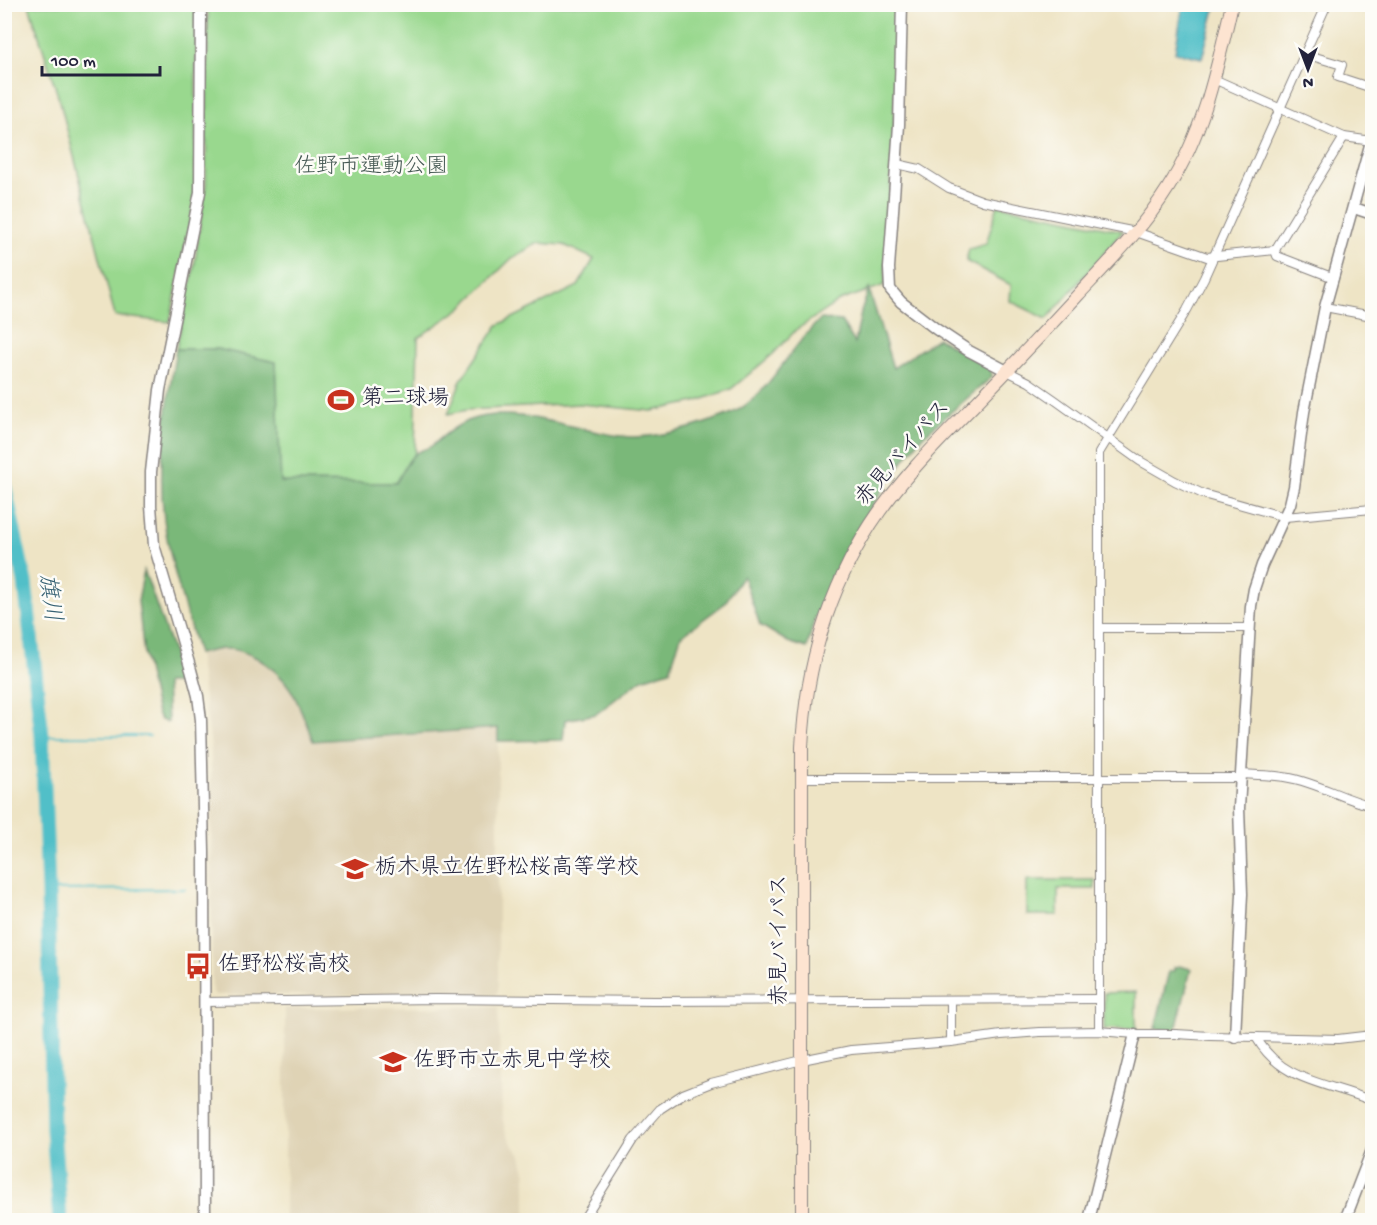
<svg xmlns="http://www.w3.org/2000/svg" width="1377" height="1225" font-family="'Gochi Hand','Klee One',sans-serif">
	<rect width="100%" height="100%" fill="#fdfcf7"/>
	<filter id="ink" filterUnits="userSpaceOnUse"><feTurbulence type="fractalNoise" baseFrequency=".0167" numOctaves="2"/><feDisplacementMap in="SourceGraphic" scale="12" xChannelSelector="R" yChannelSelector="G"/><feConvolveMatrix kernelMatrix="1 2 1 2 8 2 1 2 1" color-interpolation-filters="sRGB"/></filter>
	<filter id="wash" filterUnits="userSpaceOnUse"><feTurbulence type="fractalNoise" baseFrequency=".008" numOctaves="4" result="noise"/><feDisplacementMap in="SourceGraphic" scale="24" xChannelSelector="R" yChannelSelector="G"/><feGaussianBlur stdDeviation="1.35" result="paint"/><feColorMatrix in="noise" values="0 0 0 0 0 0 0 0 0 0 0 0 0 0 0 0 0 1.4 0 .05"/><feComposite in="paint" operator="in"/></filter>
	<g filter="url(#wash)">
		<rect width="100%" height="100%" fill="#eee4c5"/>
		<g fill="#dfd3b5">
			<polygon points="223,649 249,654 270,666 286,681 294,694 314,741 498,728 498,991 495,995 215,995 212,992 211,746 198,654"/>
			<polygon points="498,1007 502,1116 505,1130 512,1144 521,1155 526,1175 526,1212 530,1220 285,1220 285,1008"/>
		</g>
		<g fill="#99d88e" stroke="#5e7d64" stroke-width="1.5">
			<polygon points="29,5 196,5 196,160 194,201 170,322 115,316 60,102"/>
			<polygon points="208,5 897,5 894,122 885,285 839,301 796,330 773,354 731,389 695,402 652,411 580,404 467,410 448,414 461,380 498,325 578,286 594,259 564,245 538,243 512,258 461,308 418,338 415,453 397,483 280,482 276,362 217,349 176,349 194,268 206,184"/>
			<polygon points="998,205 1123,231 1047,319 1010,301 1011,285 966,261 969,249 986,244"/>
			<polygon points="1027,880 1095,880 1095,889 1058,889 1058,915 1027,915"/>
			<polygon points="1136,992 1136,1029 1104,1029 1104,993"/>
		</g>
		<g fill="#7ab879" stroke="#4e6d5a" stroke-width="1.5">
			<path d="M869 289 893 368 938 338 991 369 992 377 923 436 890 478 849 543 832 578 814 621 807 648 788 642 760 625 743 576 724 604 681 636 670 670 642 679 596 714 565 720 563 740 498 741V728L313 741C299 705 293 679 257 658 247 653 233 648 221 649 214 650 206 652 198 654 186 610 170 565 164 519 157 461 167 406 176 349H217L276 362 281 482 396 483C402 474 408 458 416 453 422 449 428 449 433 445 444 435 456 425 470 420 517 403 583 435 632 437 665 437 700 426 730 414 769 398 789 346 821 319L841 321 855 343 861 312Z"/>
			<polygon points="144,570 184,683 166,683 168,722 161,720 157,714 144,655 138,601"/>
			<polygon points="1179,966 1191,969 1176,1030 1155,1029 1169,971 1174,971 1174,967"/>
		</g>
		<polygon fill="#51bfc8" stroke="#3a7082" stroke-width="1.5" points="1183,5 1216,5 1202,58 1175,52"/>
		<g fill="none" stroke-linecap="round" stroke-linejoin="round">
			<g stroke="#51bfc8" stroke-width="2">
				<polyline points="42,736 150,736"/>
				<polyline points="48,890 185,889"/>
			</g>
			<polyline stroke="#51bfc8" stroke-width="15" points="4,485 25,582 42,736 48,890 53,1129 60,1220"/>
		</g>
	</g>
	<g filter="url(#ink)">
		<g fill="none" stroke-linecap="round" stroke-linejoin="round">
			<g stroke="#888380" stroke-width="10">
				<g id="minor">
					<polyline points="1305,54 1342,65 1338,77 1372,88"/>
					<polyline points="1214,79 1344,137 1372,141"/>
					<polyline points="897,164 919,169 949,188 983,201 1136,232 1207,257 1275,250 1344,137"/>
					<polyline points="1275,250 1277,256 1334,278"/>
					<polyline points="1325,307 1372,316"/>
					<polyline points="1007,371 1029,382 1055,400 1140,461 1175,481 1203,494 1285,517 1372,509"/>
					<polyline points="1099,628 1249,628"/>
					<path d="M1241 774C1261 775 1282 775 1302 781 1326 788 1348 800 1372 806"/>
					<polyline points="802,778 1240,778"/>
					<polyline points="204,1002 436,999 654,1001 1099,999"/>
					<polyline points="1099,1031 1099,453 1187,310 1204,278 1327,4"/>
					<path d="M1256 1037C1282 1083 1328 1082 1372 1101"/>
					<polyline points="951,1042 951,1000"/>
					<polyline points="583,1220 633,1140 660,1109 683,1094 711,1083 802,1060 851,1050 951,1042 1001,1035 1040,1032 1099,1031 1135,1034 1176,1034 1210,1036 1338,1039 1372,1035"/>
				</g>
			</g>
			<g stroke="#888380" stroke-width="13">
				<g id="tertiary">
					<polyline points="201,4 200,192 160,390 151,472 151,506 154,545 191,670 198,696 201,720 204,851 205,1220"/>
					<polyline points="902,4 899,125 889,268 890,289 901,302 936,329 969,351 1007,371"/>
					<polyline points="1354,208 1372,214"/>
					<polyline points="1235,1037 1242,894 1239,808 1251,606 1254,589 1262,565 1290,504 1294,487 1304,412 1325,307 1372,138"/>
					<polyline points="1089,1220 1135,1034"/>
					<polyline points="1345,1220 1372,1150"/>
				</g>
			</g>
			<g stroke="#888380" stroke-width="14">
				<path id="secondary" d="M802 1220V747C806 668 828 591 871 524 901 478 940 440 978 401 1012 366 1045 331 1078 295 1110 261 1143 228 1168 188 1204 132 1217 68 1232 4"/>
			</g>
			<use href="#minor" stroke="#fff" stroke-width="8"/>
			<use href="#tertiary" stroke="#fff" stroke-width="10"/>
			<use href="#secondary" stroke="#fde4d1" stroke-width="12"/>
		</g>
	</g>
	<defs>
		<g id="stadium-bare" transform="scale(2.07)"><path d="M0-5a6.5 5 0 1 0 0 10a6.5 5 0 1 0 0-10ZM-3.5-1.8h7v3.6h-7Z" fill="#c8321e" stroke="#fdfcf7" stroke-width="2.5" paint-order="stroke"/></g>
		<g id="school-bare" transform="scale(2.07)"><path d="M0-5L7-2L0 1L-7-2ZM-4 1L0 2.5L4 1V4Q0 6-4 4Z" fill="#c8321e" stroke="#fdfcf7" stroke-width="2.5" paint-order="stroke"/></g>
		<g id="bus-bare" transform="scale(2.07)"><path d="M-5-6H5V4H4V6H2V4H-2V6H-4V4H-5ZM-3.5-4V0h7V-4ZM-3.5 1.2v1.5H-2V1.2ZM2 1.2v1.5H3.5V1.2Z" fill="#c8321e" stroke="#fdfcf7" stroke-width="2.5" paint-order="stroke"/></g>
	</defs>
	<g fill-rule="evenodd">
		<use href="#stadium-bare" x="341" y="400"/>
		<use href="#school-bare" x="355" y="869"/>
		<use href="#bus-bare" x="198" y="966"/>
		<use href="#school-bare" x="393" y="1062"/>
	</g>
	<g text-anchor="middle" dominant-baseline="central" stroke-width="5" stroke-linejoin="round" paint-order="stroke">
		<g font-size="22" fill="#465954" stroke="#fdfcf7">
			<text x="371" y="168">佐野市運動公園</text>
		</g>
		<g font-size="22" fill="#22223b" stroke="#fdfcf7" text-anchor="start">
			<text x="361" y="400">第二球場</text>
			<text x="375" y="869">栃木県立佐野松桜高等学校</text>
			<text x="218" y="966">佐野松桜高校</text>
			<text x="413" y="1062">佐野市立赤見中学校</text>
		</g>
		<g font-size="22" fill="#22223b" stroke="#fdfcf7">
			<text transform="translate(904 454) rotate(-49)">赤見バイパス</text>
			<text transform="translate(781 940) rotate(-90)">赤見バイパス</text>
		</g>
		<g font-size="24" font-style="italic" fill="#356173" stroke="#fdfcf7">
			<text transform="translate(48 598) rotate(82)">旗川</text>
		</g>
	</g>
	<rect width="1377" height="1225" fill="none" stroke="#fdfcf7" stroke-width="24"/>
	<g transform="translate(1308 69) rotate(180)" stroke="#fdfcf7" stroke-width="4.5" paint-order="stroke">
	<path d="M0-4.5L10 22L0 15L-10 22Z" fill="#22223b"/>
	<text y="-9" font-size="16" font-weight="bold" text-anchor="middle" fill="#22223b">N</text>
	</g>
	<path d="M42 66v9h118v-9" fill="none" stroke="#22223b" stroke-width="3"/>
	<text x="51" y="66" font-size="18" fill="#22223b" stroke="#fdfcf7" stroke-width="4.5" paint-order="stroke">100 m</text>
</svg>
